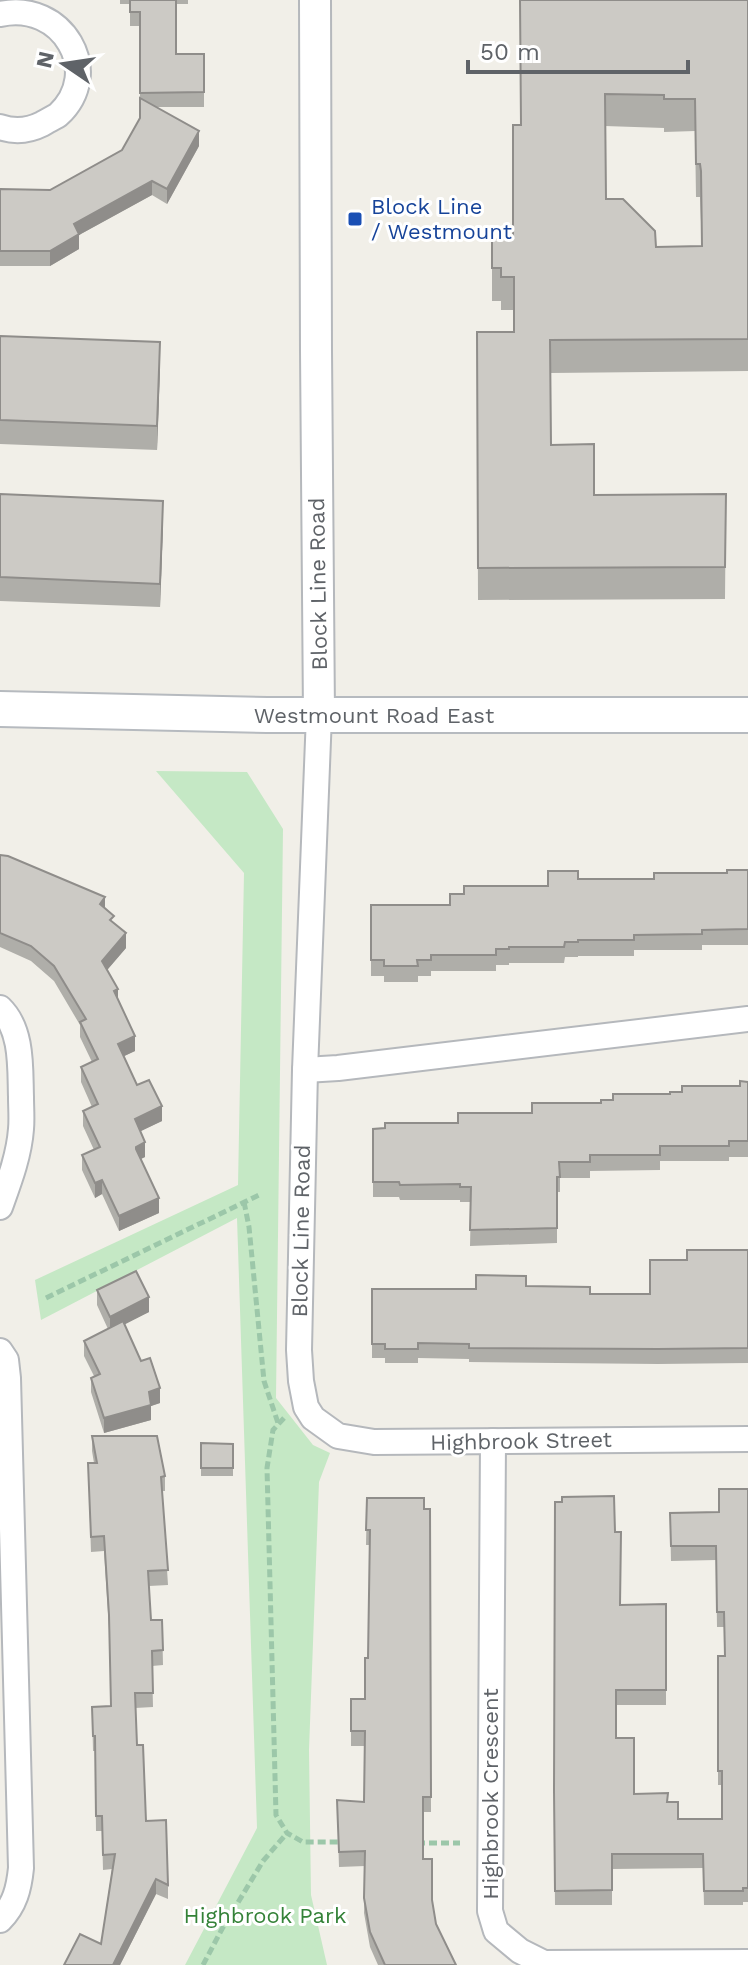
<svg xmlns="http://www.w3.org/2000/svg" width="748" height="1965" font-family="'Work Sans',sans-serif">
	<rect width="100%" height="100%" fill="#f1efe8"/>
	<polygon fill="#c5e8c5" points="156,771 247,772 283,829 276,1398 313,1445 330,1453 319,1482 309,1750 311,1895 327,1965 185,1965 257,1828 237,1218 41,1320 35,1280 238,1185 244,873"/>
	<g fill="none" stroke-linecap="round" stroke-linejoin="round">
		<g stroke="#b5b8bc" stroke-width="28">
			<g id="minor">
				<path d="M0 14C62 0 105 72 58 115 53 118 47 121 42 124 28 131 14 132 0 127"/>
				<polyline points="319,715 305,1070 299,1350 301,1381 306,1407 313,1418 338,1436 374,1442 748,1439"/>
				<path d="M0 1008C23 1030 20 1069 21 1097 21 1108 22 1119 21 1129 19 1156 9 1182 0 1207"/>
				<polyline points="305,1070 338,1068 748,1019"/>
				<path d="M0 1351 6 1360 8 1378 21 1868C19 1888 15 1905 0 1920"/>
				<polyline points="493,1441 490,1911 496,1931 520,1951 544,1963 748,1962"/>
			</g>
		</g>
		<g stroke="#b5b8bc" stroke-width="34">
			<polyline id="tertiary" points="315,0 316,351 319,715"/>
		</g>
		<g stroke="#b6babf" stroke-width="38">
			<polyline id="secondary" points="0,709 267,715 748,715"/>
		</g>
		<g stroke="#9cc7a9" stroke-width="5" stroke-dasharray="8 4" stroke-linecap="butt">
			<polyline points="244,1202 249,1227 264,1381 278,1423"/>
			<polyline points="46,1298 259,1195"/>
			<polyline points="284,1418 273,1430 267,1468 276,1815 287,1833 303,1842 343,1842"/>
			<polyline points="417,1843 460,1843"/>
			<polyline points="203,1965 222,1929 263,1861 287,1833"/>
		</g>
		<use href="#minor" stroke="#fff" stroke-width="24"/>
		<use href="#tertiary" stroke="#fff" stroke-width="30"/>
		<use href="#secondary" stroke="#fff" stroke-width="34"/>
	</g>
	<g fill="#afaea9" fill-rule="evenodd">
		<polygon points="120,0 188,0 188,4 176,4 176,54 204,54 204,107 156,107 199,146 167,204 152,195 79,235 79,249 50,266 0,266 0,189 50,190 122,150 140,118 140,26 130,26 130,4 120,4"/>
		<path d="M748 0V371L550 373 551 445 594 495 726 494 725 599 478 600 477 332H514V310H501V301H492V239H513L521 125ZM605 126 664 128V132L695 131 696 197H700L702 246 656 247 606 199Z"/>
		<polygon points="0,336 160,366 157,450 0,444"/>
		<polygon points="0,494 163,524 160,607 0,601"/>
		<polygon points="0,855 105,909 126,948 107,970 135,1051 124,1056 137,1085 162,1121 140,1131 145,1157 141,1159 159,1213 119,1231 102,1194 95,1198 82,1170 82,1155 94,1150 83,1126 83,1111 92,1107 81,1082 81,1067 92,1062 80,1037 80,1025 54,981 31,961 0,947"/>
		<polygon points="748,870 748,945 702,945 702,950 634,950 634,956 578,956 578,957 565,957 564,963 509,963 509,965 496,965 496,971 431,971 431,976 418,976 418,982 384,982 384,976 371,976 371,905 450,905 464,894 548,886 578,879 654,879"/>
		<polygon points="748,1082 748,1157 729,1157 729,1161 660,1161 660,1170 590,1171 590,1178 560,1178 560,1192 557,1192 557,1243 470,1246 471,1202 460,1202 460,1200 400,1200 399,1197 373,1197 373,1129 458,1123 613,1100 740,1086"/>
		<polygon points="748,1250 748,1363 658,1364 469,1362 469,1359 418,1358 418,1363 385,1363 385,1358 372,1358 372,1289 476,1289 526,1286 590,1294 650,1294 687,1260"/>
		<polygon points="97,1290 149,1312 124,1324 160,1403 151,1406 151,1420 104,1433 91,1392 91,1378 94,1376 84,1356 84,1341 108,1329 97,1305"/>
		<polygon points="92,1436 165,1476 165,1491 162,1491 168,1585 149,1586 151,1620 162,1620 163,1665 152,1666 153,1707 135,1708 137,1745 146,1821 168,1885 168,1899 156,1894 120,1965 64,1965 101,1944 112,1869 103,1870 102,1831 96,1831 95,1751 93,1751 92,1707 111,1706 109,1629 104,1551 91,1552 88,1463 94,1463 92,1451"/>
		<polygon points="201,1443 233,1444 233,1476 201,1476"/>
		<polygon points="748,1489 748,1902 743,1902 743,1905 704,1905 703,1868 612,1869 612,1905 555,1905 554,1804 615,1532 620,1605 666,1604 666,1705 616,1705 616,1738 634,1794 668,1802 678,1819 722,1819 722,1785 718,1785 718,1656 725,1656 724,1627 717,1627 716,1560 671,1561 670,1513 719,1512"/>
		<polygon points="367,1498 424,1509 430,1509 431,1812 423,1812 423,1859 432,1900 436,1924 456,1965 378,1965 370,1947 364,1913 365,1866 339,1867 337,1800 364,1802 365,1746 351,1746 351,1699 365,1699 368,1658 370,1545 366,1545"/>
	</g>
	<g fill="#8f8d8a">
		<polygon points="199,131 199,146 167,204 167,189"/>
		<polygon points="152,181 152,195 79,235 79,249 50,266 50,251 74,224"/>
		<polygon points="160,342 160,366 157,450 157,426"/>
		<polygon points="163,501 163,524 160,607 160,584"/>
		<polygon points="105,897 105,912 100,904"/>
		<polygon points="126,933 126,948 102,976 102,961"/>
		<polygon points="118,989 118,1003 114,991"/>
		<polygon points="135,1036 135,1051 118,1059 118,1044"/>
		<polygon points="162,1106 162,1121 135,1134 135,1119"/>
		<polygon points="145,1142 145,1157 136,1161 136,1147"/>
		<polygon points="102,1180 102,1194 95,1198 95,1183"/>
		<polygon points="159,1198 159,1213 119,1231 119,1216"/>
		<polygon points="149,1297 149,1312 110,1332 110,1317"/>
		<polygon points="160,1388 160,1403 151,1406 151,1420 104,1433 104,1418 149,1392"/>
		<polygon points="156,1879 156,1894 120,1965 113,1965"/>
	</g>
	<g fill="#cccac5" stroke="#8f8d8a" stroke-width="2" fill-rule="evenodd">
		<polygon points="130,0 176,0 176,54 204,54 204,92 140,93 140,12 130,12"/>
		<path d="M520 0H748V339L550 340 551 445 594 444V495L726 494 725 567 478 568 477 332H514V277H501V268H492V239H513V125H521ZM605 94 664 95V99H695L696 164H700L701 171 702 246 656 247 655 231 623 199H606Z"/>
		<polygon points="140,98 199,131 167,189 152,181 74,224 79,234 50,251 0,251 0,189 50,190 122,150 140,118"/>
		<polygon points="0,336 160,342 157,426 0,420"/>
		<polygon points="0,494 163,501 160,584 0,577"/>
		<polygon points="0,855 8,856 105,897 100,904 114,916 110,920 126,933 102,961 118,989 114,991 135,1036 118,1044 137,1085 149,1080 162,1106 135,1119 145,1142 136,1147 136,1149 159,1198 119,1216 102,1180 95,1183 82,1155 100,1147 83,1111 98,1104 81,1067 98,1059 80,1022 86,1019 54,966 31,946 0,933"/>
		<polygon points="727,870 748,870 748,929 702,930 702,934 634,935 634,940 578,940 578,942 565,942 564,947 509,947 509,949 496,949 496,955 431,955 431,960 417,960 418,966 384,966 384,960 371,960 371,905 450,905 450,894 464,894 464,886 548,886 548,871 578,871 578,879 654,879 654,873 727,873"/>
		<polygon points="740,1081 748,1082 748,1141 729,1141 729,1146 660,1146 660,1155 590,1155 590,1162 559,1162 560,1177 557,1177 557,1228 470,1230 471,1187 460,1187 460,1184 400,1185 399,1182 373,1182 373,1129 385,1128 385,1123 458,1123 458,1113 532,1113 532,1103 601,1103 601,1100 613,1100 613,1094 670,1094 670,1092 682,1092 682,1086 740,1086"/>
		<polygon points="687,1250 748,1250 748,1348 658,1349 469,1348 469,1344 418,1343 418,1349 385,1349 385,1344 372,1344 372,1289 476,1289 476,1275 526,1276 526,1286 590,1287 590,1294 650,1294 650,1260 687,1260"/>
		<polygon points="136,1271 149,1297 110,1317 97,1290"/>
		<polygon points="123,1321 141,1361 150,1358 160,1388 149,1392 151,1405 104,1418 91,1378 100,1374 84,1341"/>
		<polygon points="92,1436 157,1436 165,1476 161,1477 168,1570 148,1571 151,1620 162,1620 163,1650 152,1651 153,1693 135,1693 137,1745 143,1745 146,1821 166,1820 168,1885 156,1879 113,1965 64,1965 80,1934 101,1944 115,1854 103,1855 102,1816 96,1816 95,1736 93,1736 92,1707 111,1706 109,1615 104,1536 91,1537 88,1463 97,1463"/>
		<polygon points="201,1443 233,1444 233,1468 201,1468"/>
		<polygon points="719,1489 748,1489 748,1888 743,1888 743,1891 704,1891 703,1854 612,1854 612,1890 555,1891 554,1790 555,1502 562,1502 562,1497 614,1496 615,1532 621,1532 620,1605 666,1604 666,1690 616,1690 616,1738 634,1738 634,1794 668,1793 667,1802 678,1802 678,1819 722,1819 722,1771 718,1771 718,1656 725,1656 724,1612 717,1612 716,1546 671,1546 670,1513 719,1512"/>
		<polygon points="367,1498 424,1498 424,1509 430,1509 431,1797 423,1797 423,1859 432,1859 432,1900 436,1924 456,1965 385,1965 370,1932 364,1898 365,1851 339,1852 337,1800 364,1802 365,1731 351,1731 351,1699 365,1699 365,1658 368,1658 370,1530 366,1530"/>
	</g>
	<rect fill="#1a4fb4" stroke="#fff" stroke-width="3" x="347" y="211" width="16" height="16" rx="4"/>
	<g text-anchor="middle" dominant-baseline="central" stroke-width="6" stroke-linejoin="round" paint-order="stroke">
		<g font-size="22" fill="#164399" stroke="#fff" text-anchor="start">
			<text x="371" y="206">Block Line<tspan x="371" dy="25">/ Westmount</tspan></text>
		</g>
		<g font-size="22" fill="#5f6368" stroke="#fff">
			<text transform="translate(318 584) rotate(-91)">Block Line Road</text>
			<text x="374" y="715">Westmount Road East</text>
			<text transform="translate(301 1231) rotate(-89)">Block Line Road</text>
			<text transform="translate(521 1441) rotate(-1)">Highbrook Street</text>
			<text transform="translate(490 1794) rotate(-90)">Highbrook Crescent</text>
		</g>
		<g font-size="22" fill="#348238" stroke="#fff">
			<text x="265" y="1915">Highbrook Park</text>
		</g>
	</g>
	<g transform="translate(64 64) rotate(283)" stroke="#ffffff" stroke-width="6" paint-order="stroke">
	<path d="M0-6L14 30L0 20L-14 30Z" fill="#5f6368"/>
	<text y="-12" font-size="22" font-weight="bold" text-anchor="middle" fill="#5f6368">N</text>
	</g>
	<path d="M468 60v12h220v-12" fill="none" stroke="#5f6368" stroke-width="4"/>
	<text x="480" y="60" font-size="24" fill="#5f6368" stroke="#ffffff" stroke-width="6" paint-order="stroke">50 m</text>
</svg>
